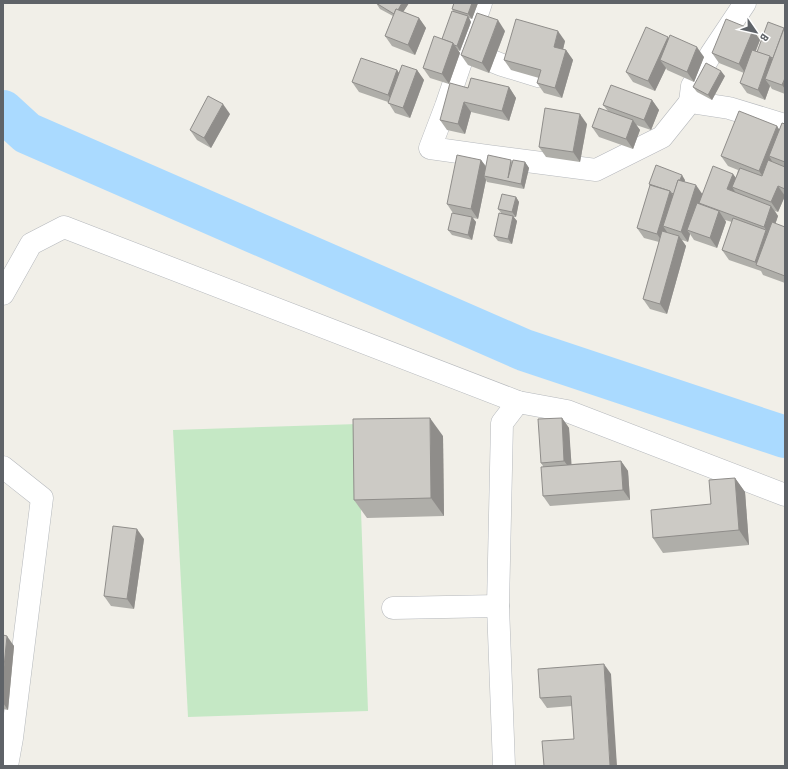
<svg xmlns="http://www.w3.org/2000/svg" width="788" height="769" font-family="'Roboto Condensed',sans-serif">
	<rect width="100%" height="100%" fill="#f1efe8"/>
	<polygon fill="#c5e8c5" points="358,424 368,711 188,717 173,430"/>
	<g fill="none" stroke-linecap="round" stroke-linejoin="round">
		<polyline stroke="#aadaff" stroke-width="42" points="3,111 27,133 524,350 785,437"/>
		<g stroke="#b5b8bc" stroke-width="23">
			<g id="street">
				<polyline points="481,3 446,106 430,148 487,156 596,170 662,137 690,102 729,108 785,125"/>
				<polyline points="467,51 502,65 538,76"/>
				<polyline points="690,102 692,86 711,54 745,3"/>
				<polyline points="3,294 31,244 64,227 518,402"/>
				<polyline points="3,467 42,498 12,738 7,766"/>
				<polyline points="393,608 498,606"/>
				<polyline points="504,766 498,606 502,423 518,402 567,411 785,495"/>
			</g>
		</g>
		<use href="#street" stroke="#fff" stroke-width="22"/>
	</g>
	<g fill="#afaea9">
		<polygon points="376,3 409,3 403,12 419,18 426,28 415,55 392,46 385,36 393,16 380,9"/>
		<polygon points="454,3 478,3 472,19 469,18 471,22 460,51 458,50 460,53 449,84 430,78 423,68 442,39 454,12 452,9"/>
		<polygon points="785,26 785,94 772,89 770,86 765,100 747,93 740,83 744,73 719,63 712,53 753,30 760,40 756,51 757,52 784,28"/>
		<polygon points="505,31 489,73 468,65 461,55"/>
		<polygon points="669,39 704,57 694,82 667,70 666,68 655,91 633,82 626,72"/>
		<polygon points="565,41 563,50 566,50 573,60 562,98 544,93 537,83 539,78 511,70 504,60"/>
		<polygon points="397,70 399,74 417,70 424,80 410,118 395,113 388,102 359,92 352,82"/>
		<polygon points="725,76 712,100 697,92 693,87"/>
		<polygon points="509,87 516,98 509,121 471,112 465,134 447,130 440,120 468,88"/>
		<polygon points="652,100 659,110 651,130 636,125 640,130 633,149 599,137 592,127 608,111 603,105"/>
		<polygon points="230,114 211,148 197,140 190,130"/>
		<polygon points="587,124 580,162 546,157 539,147"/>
		<polygon points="785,124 785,196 778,212 775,211 778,216 775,224 785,227 785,283 763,275 761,271 729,260 722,250 732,222 725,220 726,222 717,248 694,240 690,234 688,242 682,240 686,246 667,314 650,309 643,299 659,242 644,238 637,228 650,186 649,184 685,180 685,182 702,195 733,174 736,178 738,170 728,166 721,156 777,126 779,130"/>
		<polygon points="481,160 486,166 511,160 512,162 525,162 529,168 524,189 487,182 486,180 478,219 473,218 476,222 472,240 452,235 448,230 453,213 447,204"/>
		<polygon points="516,197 519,202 516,217 513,217 517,221 512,244 498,241 494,236 502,214 498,209"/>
		<polygon points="562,418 569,428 571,464 621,461 628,471 630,500 550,506 543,496 543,466 541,463"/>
		<polygon points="443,436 444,516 367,518 354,500"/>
		<polygon points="735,478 745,492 749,545 663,553 653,538 711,504"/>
		<polygon points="144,539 134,609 111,606 104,596"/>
		<polygon points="3,635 14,646 8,710 3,709"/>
		<polygon points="611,674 574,739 572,706 547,708 540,698"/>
	</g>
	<g fill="#8f8d8a">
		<polygon points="402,3 409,3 398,20 395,15"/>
		<polygon points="472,3 478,3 472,19 468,14"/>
		<polygon points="468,16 471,22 460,51 457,46"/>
		<polygon points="419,18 426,28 415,55 408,45"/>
		<polygon points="498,20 505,31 489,73 482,63"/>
		<polygon points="753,30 760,40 746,74 739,64"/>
		<polygon points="558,31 565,41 561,57 554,47"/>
		<polygon points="668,37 675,47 660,60 666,68 655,91 648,81"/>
		<polygon points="453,43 460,53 449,84 442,74"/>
		<polygon points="697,47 704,57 694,82 687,72"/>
		<polygon points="566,50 573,60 562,98 555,88"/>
		<polygon points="770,56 777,66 765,79 770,86 765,100 758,90"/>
		<polygon points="397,70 404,80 395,105 388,95"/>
		<polygon points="417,70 424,80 410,118 403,108"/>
		<polygon points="721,71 725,76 712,100 708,95"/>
		<polygon points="785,78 785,89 782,85"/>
		<polygon points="509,87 516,98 509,121 502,111"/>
		<polygon points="652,100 659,110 651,130 644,120"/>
		<polygon points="464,102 471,112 465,134 458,124"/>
		<polygon points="223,104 230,114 211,148 204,138"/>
		<polygon points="580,114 587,124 580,162 573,152"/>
		<polygon points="633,120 640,130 633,149 626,139"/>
		<polygon points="777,126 784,137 769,156 773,163 766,181 759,171"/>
		<polygon points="481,160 488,170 484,176 486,180 478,219 471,209"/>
		<polygon points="525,162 529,168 524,189 521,184"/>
		<polygon points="733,174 740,184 732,187 736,193 727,189"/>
		<polygon points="682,175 685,180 678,199 674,194"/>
		<polygon points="696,185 703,195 691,231 687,230 690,234 688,242 681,232"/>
		<polygon points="778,186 785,196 778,212 771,202"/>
		<polygon points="670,191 677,201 663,226 667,232 664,244 657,234"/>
		<polygon points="516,197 519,202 516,217 512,212"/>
		<polygon points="771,206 778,216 771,237 764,227"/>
		<polygon points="719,211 726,222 717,248 710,238"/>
		<polygon points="513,216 517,221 512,244 508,239"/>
		<polygon points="472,217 476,222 472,240 468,235"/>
		<polygon points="766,230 773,240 757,265 755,262"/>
		<polygon points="679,236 686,246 667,314 660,304"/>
		<polygon points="430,418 443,436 444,516 431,498"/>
		<polygon points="562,418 569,428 572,471 564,461"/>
		<polygon points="621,461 628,471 630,500 623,490"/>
		<polygon points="735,478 745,492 749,545 739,530"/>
		<polygon points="137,529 144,539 134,609 127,599"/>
		<polygon points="7,636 14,646 8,710 3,703 3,677"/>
		<polygon points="604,664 611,674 617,766 610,766"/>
	</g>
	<g fill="#cccac5" stroke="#8f8d8a">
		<polygon points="376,3 402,3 398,10 396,9 394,14"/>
		<polygon points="454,3 472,3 468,14 452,9"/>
		<polygon points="396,9 419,18 408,45 385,36"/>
		<polygon points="452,11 468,16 457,46 454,45 453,43 442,39"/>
		<polygon points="477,13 498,20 482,63 461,55"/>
		<polygon points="516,19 558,31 554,47 566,50 555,88 537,83 541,70 504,60"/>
		<polygon points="726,19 753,30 739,64 712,53"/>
		<polygon points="768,22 784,28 773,58 757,52"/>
		<polygon points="785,26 785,78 782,85 765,79"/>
		<polygon points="646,27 668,37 648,81 626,72"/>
		<polygon points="670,35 697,47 687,72 660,60"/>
		<polygon points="434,36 453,43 442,74 423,68"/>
		<polygon points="752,50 770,56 758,90 740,83"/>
		<polygon points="361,58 397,70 388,95 352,82"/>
		<polygon points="706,63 721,71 708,95 693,87"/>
		<polygon points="402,65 417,70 403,108 388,103"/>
		<polygon points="471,78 509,87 502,111 464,102 458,124 440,120 450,83 468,88"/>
		<polygon points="611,85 652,100 644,120 603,105"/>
		<polygon points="208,96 223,104 204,138 190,130"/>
		<polygon points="545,108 580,114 573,152 539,147"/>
		<polygon points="599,108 633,120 626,139 592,127"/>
		<polygon points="739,111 777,126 759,171 721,156"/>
		<polygon points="782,123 785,124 785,162 769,156"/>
		<polygon points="457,155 481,160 471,209 447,204"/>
		<polygon points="488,155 511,160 508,178 513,160 525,162 521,184 484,176"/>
		<polygon points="768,160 785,167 785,189 778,186 771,202 732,187 740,168 762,176"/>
		<polygon points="656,165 682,175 680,180 678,180 674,194 671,193 670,191 649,184"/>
		<polygon points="713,166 733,174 727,189 771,206 764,227 699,203"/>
		<polygon points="678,180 696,185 681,232 663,226"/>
		<polygon points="650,185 670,191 657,234 637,228"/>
		<polygon points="502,194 516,197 512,212 498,209"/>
		<polygon points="697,203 719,211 710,238 687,230"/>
		<polygon points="452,213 472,217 468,235 448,230"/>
		<polygon points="499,213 513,216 508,239 494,236"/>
		<polygon points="733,218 766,230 755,262 722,250"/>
		<polygon points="772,222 785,227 785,276 756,265"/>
		<polygon points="662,231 679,236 660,304 643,299"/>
		<polygon points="430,418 431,498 354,500 353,419"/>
		<polygon points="562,418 564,461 541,463 538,419"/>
		<polygon points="621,461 623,490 543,496 541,467"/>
		<polygon points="735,478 739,530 653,538 651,510 711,504 709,480"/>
		<polygon points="113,526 137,529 127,599 104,596"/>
		<polygon points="3,635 7,636 3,677"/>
		<polygon points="604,664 610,766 544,766 542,741 574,739 571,696 540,698 538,669"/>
	</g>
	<rect width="788" height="769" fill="none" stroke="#5f6368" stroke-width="8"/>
	<g transform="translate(756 32) rotate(124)" stroke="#ffffff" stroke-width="3" paint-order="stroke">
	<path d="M0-3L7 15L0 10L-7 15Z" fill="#5f6368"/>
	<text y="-6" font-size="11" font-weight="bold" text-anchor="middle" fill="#5f6368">B</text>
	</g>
</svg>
